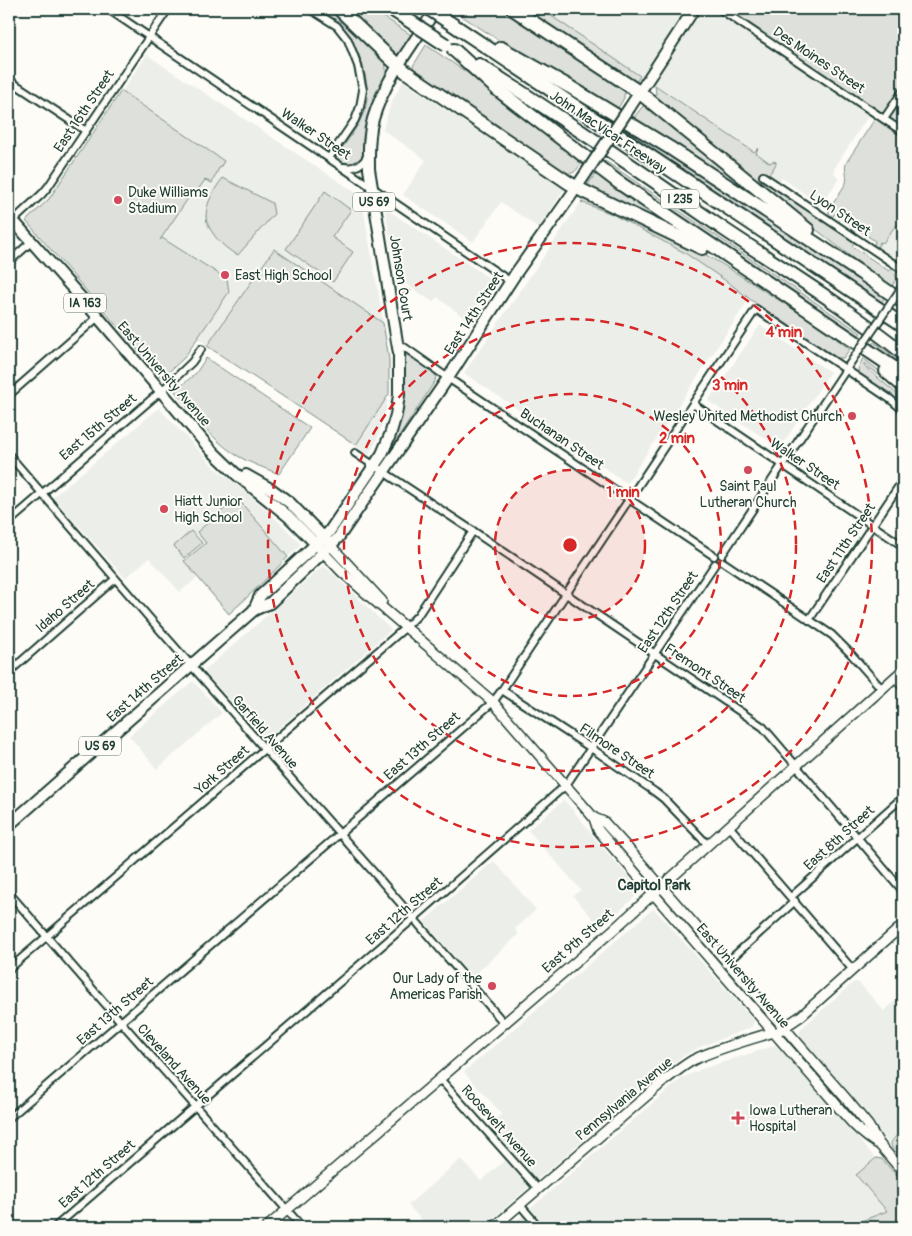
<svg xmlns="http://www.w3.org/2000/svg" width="912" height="1236" font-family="Pangolin,sans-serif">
	<rect width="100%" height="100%" fill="#fdfcf7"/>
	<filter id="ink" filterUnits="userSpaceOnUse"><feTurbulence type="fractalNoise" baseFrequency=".02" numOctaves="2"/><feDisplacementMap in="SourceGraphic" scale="10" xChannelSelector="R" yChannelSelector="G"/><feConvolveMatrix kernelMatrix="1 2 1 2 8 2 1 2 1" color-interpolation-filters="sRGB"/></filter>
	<g filter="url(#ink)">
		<g fill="#eceee9">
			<polygon points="541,9 686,9 674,26 664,46 643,78"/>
			<polygon points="703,9 713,9 867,113 868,116 834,169 834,173 838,178 838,180 820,206 817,207 814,205 815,201 782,178 780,181 778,181 767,174 770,173 776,163 771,164 756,153 757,148 754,152 653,83"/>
			<polygon points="147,55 361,196 385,331 390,367 386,411 378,437 369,455 197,338 163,377 26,219 48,198"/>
			<polygon points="403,81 564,189 539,228 501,202 473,242 403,195 426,160 383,130 391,103"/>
			<polygon points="581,202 612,214 685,253 751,296 627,483 464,373"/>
			<polygon points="385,208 489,278 495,287 470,322 437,297 433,302 397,278"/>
			<polygon points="899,213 903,216 903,265 877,248"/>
			<polygon points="760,325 830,372 780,448 708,401"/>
			<polygon points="159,408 215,468 249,494 278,521 300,543 298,548 272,570 245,602 228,614 197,578 180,592 149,558 125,578 53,497"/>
			<polygon points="323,566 330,571 391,630 265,740 204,671"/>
			<polygon points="193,681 222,713 157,769 129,736"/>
			<polygon points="564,800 582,821 595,839 639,889 639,893 601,928 573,896 581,890 528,830"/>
			<polygon points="494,861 536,910 515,929 519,934 472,977 424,921"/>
			<polygon points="653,909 657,912 754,1021 753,1025 750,1028 702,1046 683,1056 667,1068 537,1180 490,1125 502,1114 464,1072"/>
			<polygon points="854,982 857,982 860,984 884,1011 903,994 903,1129 891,1140 890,1144 892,1147 800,1038 799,1033 802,1028"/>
			<polygon points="776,1045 875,1158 856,1175 901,1227 509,1227 682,1078 702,1069"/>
			<polygon points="461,1159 481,1181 505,1160 529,1187 483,1227 428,1227 408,1205"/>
		</g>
		<g fill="#dde0db" stroke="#7e8e88">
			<path d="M317 9H331C342 19 384 53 386 67 387 76 378 91 376 100 370 117 369 136 365 153 358 169 349 166 336 158L337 155C347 141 359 126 365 109 373 85 358 41 339 24 333 18 324 14 317 9Z"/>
			<polygon points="346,9 372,9 411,35 397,56"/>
			<polygon points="451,9 505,9 623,87 626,93 624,94 624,98 617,110 503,43"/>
			<polygon points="521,9 541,9 640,76 635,84"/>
			<path d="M727 9H903V223L895 226 883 243 880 242 877 248 874 245 875 241 835 214 832 217 829 215V210L846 183C848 176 844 170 846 163L880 111Z"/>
			<path d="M426 45 469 74 583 161C574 174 573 177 559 168L557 170 414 72 413 66Z"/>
			<polygon points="655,85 754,152 758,148 756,153 770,163 773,161 776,162 776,164 770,173 767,174 763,172 759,178 853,241 854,243 852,246 889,271 892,269 898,272 895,275 897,278 891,288 727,160 653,97 653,95 656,94"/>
			<polygon points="121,91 224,161 220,168 219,168 212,183 205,180 192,198 189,197 160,240 162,238 227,279 229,292 184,358 162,378 26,221 49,199"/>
			<polygon points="645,106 649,107 788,219 632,120 642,107"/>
			<polygon points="627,127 840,266 885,297 882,302 625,130"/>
			<polygon points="605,161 861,333 857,339 601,165"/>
			<polygon points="597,172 692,237 588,188 589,183"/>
			<path d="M223 178 272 203 274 214 238 255C235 253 231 252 228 249 220 244 206 227 206 217 206 203 214 189 223 178Z"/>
			<polygon points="325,191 351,210 332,237 353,252 333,282 286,249"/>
			<polygon points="584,198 694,248 722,264 815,323 850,349 843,358 837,358 751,300 729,283 685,253 612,214 581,202"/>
			<polygon points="274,249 383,323 389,359 389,394 356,445 207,346"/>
			<polygon points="874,342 903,363 903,370 870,347"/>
			<polygon points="409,355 433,372 436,376 435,381 391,449 402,410 405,388 405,357"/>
			<path d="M206 358 310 428 279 474C265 468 249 463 236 455 211 439 193 414 175 391L196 373Z"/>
			<polygon points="863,358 903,390 903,395 874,371 864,364 864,366 903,399 903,406 862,377 859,373 858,369"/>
			<polygon points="237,498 288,557 260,585 229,614 184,561 206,543 197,532"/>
			<polygon points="191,531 202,543 184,558 174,546"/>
			<path d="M903 1129V1160C888 1143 886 1146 903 1129Z"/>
			<polygon points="876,1158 882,1159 903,1183 903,1227 846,1227 887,1211 856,1175"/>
		</g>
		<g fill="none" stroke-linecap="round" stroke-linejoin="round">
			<g stroke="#1f3d34" stroke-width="10">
				<g id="minor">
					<polyline points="108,9 364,182 511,282"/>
					<polyline points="310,9 337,26 348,40 358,66 363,90 360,107 355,120 329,158"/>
					<polyline points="720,9 903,132"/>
					<polyline points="9,80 86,131"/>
					<polyline points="884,119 903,91"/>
					<path d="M344 167C355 169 364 164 368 154"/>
					<polyline points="763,176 903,270"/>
					<polyline points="13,221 42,194 48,187 168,9"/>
					<polyline points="9,262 31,242"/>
					<polyline points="397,342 448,378 714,556"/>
					<polyline points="9,395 98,317"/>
					<polyline points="693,404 903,546"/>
					<polyline points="355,453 473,531 763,727 903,891"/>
					<polyline points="9,455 152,621 376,875 504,1023"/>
					<polyline points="9,522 168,385 192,362 201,349"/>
					<polyline points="722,555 853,359"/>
					<polyline points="723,562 832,635 851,654 882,689"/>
					<polyline points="809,620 903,480"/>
					<polyline points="9,672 115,579"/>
					<polyline points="895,678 903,688"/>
					<polyline points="502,690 591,748 655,792 664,799 708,845"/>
					<polyline points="729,826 853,970"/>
					<polyline points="9,893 121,1022 302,1227"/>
					<polyline points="791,897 903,797"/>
					<polyline points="725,964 795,901"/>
					<polyline points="9,969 406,627 418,615 473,531"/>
					<polyline points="440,1079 538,1189"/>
					<polyline points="9,1118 493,702 502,690 756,309 890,399 903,410"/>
					<polyline points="520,1205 539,1227"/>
					<polyline points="55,1227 413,919 566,785 715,564"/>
				</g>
			</g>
			<g stroke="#1f3d34" stroke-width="12">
				<g id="tertiary">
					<polyline points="267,1227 613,930 903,670"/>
					<path d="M494 1227 665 1080C674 1073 683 1066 693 1060 718 1048 748 1040 774 1032"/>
				</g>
			</g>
			<g stroke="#1f3d34" stroke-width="12">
				<g id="secondary">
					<polyline points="331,546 382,601"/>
					<path d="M324 553 342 572 369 596 493 702 594 818 598 830 829 1096C844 1114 859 1134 880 1145"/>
					<polyline points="594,818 604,822 625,845 849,1102 868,1125 880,1145 903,1172"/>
					<polyline points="780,1030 801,1016 903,925"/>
				</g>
			</g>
			<g stroke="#1f3d34" stroke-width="14">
				<g id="primary">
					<polyline points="630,107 694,9"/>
					<polyline points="9,216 98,317 211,450 236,474 288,516 320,548"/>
					<polyline points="246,475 271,489 290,503 327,541"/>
					<path d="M254 610 260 596 329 532 382 454 390 435 396 415 399 395V353L397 342 369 169C369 153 368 136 373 119 385 79 413 44 436 9"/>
					<polyline points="9,825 254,610 270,603 338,538 448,378 516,273 572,194 586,173"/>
				</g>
			</g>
			<g stroke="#1f3d34" stroke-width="16">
				<g id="motorway">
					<polyline points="339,9 392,60 406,72 569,183 583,191 702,248"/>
					<polyline points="391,9 402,16"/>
					<polyline points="513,9 639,92 808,230"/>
					<polyline points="458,28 903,325"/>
					<polyline points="501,48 570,87 670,148 861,273 903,302"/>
					<polyline points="454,50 498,90 618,182 903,374"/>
					<path d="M479 65C563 118 644 174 725 230 785 270 847 308 903 353"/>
					<polyline points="886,371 903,386"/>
				</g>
			</g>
			<use href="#minor" stroke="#fdfcf7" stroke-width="6"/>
			<use href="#tertiary" stroke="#fdfcf7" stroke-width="9"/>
			<use href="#secondary" stroke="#fdfcf7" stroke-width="9"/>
			<use href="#primary" stroke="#fdfcf7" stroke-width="10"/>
			<use href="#motorway" stroke="#fdfcf7" stroke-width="12"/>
			<g stroke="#1f3d34" stroke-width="10" stroke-linecap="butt">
				<polyline id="minor-bridge" points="853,359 902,287"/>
			</g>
			<g stroke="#1f3d34" stroke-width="14" stroke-linecap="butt">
				<polyline id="primary-bridge" points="586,173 630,107"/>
			</g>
			<g stroke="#1f3d34" stroke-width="16" stroke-linecap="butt">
				<g id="motorway-bridge">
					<polyline points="429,9 458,28"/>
					<polyline points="402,16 446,45"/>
				</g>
			</g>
			<use href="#minor-bridge" stroke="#fdfcf7" stroke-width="6"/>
			<use href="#primary-bridge" stroke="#fdfcf7" stroke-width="10"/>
			<use href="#motorway-bridge" stroke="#fdfcf7" stroke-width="12"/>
		</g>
	</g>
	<circle cx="570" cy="545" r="75" fill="#d62828" fill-opacity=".12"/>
	<g fill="none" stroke="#d62828" stroke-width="2.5" stroke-dasharray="9 6">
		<circle cx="570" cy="545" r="75"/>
		<circle cx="570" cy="545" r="151"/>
		<circle cx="570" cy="545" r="226"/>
		<circle cx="570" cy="545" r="302"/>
	</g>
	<g fill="#d1495b" stroke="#fdfcf7" stroke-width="2">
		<circle cx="118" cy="200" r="5"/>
		<circle cx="225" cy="275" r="5"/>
		<circle cx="852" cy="416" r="5"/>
		<circle cx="748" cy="470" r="5"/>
		<circle cx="164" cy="509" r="5"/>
		<circle cx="492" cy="986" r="5"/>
		<path d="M735.5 1110.5h5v5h5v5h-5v5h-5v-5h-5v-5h5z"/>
	</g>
	<g text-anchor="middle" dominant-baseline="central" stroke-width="4" stroke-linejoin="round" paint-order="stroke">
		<g fill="#fdfcf7" stroke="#62766e" stroke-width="1">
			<rect x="661" y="189.5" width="38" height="19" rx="4"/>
			<rect x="353" y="192.5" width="42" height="19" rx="4"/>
			<rect x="64" y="293.5" width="42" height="19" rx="4"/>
			<rect x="79" y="736.5" width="42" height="19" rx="4"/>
		</g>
		<g font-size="12" font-weight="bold" fill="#1f3d34">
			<text x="680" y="199">I 235</text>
			<text x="374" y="202">US 69</text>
			<text x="85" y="303">IA 163</text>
			<text x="100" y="746">US 69</text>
		</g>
		<g font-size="14" fill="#1f3d34" stroke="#fdfcf7">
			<text transform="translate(819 60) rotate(34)">Des Moines Street</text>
			<text transform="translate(84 111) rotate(-56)">East 16th Street</text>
			<text transform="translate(608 132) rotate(34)">John MacVicar Freeway</text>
			<text transform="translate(316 134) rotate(34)">Walker Street</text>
			<text transform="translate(840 213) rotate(34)">Lyon Street</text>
			<text transform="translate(401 278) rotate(81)">Johnson Court</text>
			<text transform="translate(474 313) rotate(-57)">East 14th Street</text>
			<text transform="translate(164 374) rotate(49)">East University Avenue</text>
			<text transform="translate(98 427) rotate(-40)">East 15th Street</text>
			<text transform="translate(562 439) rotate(34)">Buchanan Street</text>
			<text transform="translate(805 464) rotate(34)">Walker Street</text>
			<text transform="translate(846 543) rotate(-56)">East 11th Street</text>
			<text transform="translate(65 606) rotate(-41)">Idaho Street</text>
			<text transform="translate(668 612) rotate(-56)">East 12th Street</text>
			<text transform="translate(705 673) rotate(34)">Fremont Street</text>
			<text transform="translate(145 688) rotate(-41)">East 14th Street</text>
			<text transform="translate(265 732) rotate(49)">Garfield Avenue</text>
			<text transform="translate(422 746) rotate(-41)">East 13th Street</text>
			<text transform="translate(617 751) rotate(34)">Filmore Street</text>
			<text transform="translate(222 770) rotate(-41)">York Street</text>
			<text transform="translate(839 838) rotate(-42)">East 8th Street</text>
			<text transform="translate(404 911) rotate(-41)">East 12th Street</text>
			<text transform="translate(578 941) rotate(-41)">East 9th Street</text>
			<text transform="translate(743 976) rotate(49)">East University Avenue</text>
			<text transform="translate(115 1011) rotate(-41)">East 13th Street</text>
			<text transform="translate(174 1064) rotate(48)">Cleveland Avenue</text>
			<text transform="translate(624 1099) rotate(-40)">Pennsylvania Avenue</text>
			<text transform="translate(499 1126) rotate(48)">Roosevelt Avenue</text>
			<text transform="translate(97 1174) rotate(-41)">East 12th Street</text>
		</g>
		<g font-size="14" fill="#1f3d34" stroke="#fdfcf7" text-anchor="start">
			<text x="128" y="192">Duke Williams<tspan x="128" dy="16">Stadium</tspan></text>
			<text x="235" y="275">East High School</text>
			<text x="842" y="416" text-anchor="end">Wesley United Methodist Church</text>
			<text x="748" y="486" text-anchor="middle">Saint Paul<tspan x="748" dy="16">Lutheran Church</tspan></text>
			<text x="174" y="501">Hiatt Junior<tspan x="174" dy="16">High School</tspan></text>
			<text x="482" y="978" text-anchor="end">Our Lady of the<tspan x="482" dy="16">Americas Parish</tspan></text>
			<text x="749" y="1110">Iowa Lutheran<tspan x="749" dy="16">Hospital</tspan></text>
		</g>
		<g font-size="15" font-weight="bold" fill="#1f3d34" stroke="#fdfcf7">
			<text x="654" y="885">Capitol Park</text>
		</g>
	</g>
	<circle cx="570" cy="545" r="8" fill="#d62828" stroke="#fdfcf7" stroke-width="2.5"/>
	<g font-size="15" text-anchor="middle" font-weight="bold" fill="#d62828" stroke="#fdfcf7" stroke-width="4" stroke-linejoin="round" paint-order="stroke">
		<text x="784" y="337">4 min</text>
		<text x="730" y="390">3 min</text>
		<text x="677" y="443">2 min</text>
		<text x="623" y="497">1 min</text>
	</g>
	<rect width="912" height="1236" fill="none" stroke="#fdfcf7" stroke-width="30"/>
	<rect x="15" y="15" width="882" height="1206" fill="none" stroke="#1f3d34" stroke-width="2" filter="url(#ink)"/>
</svg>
